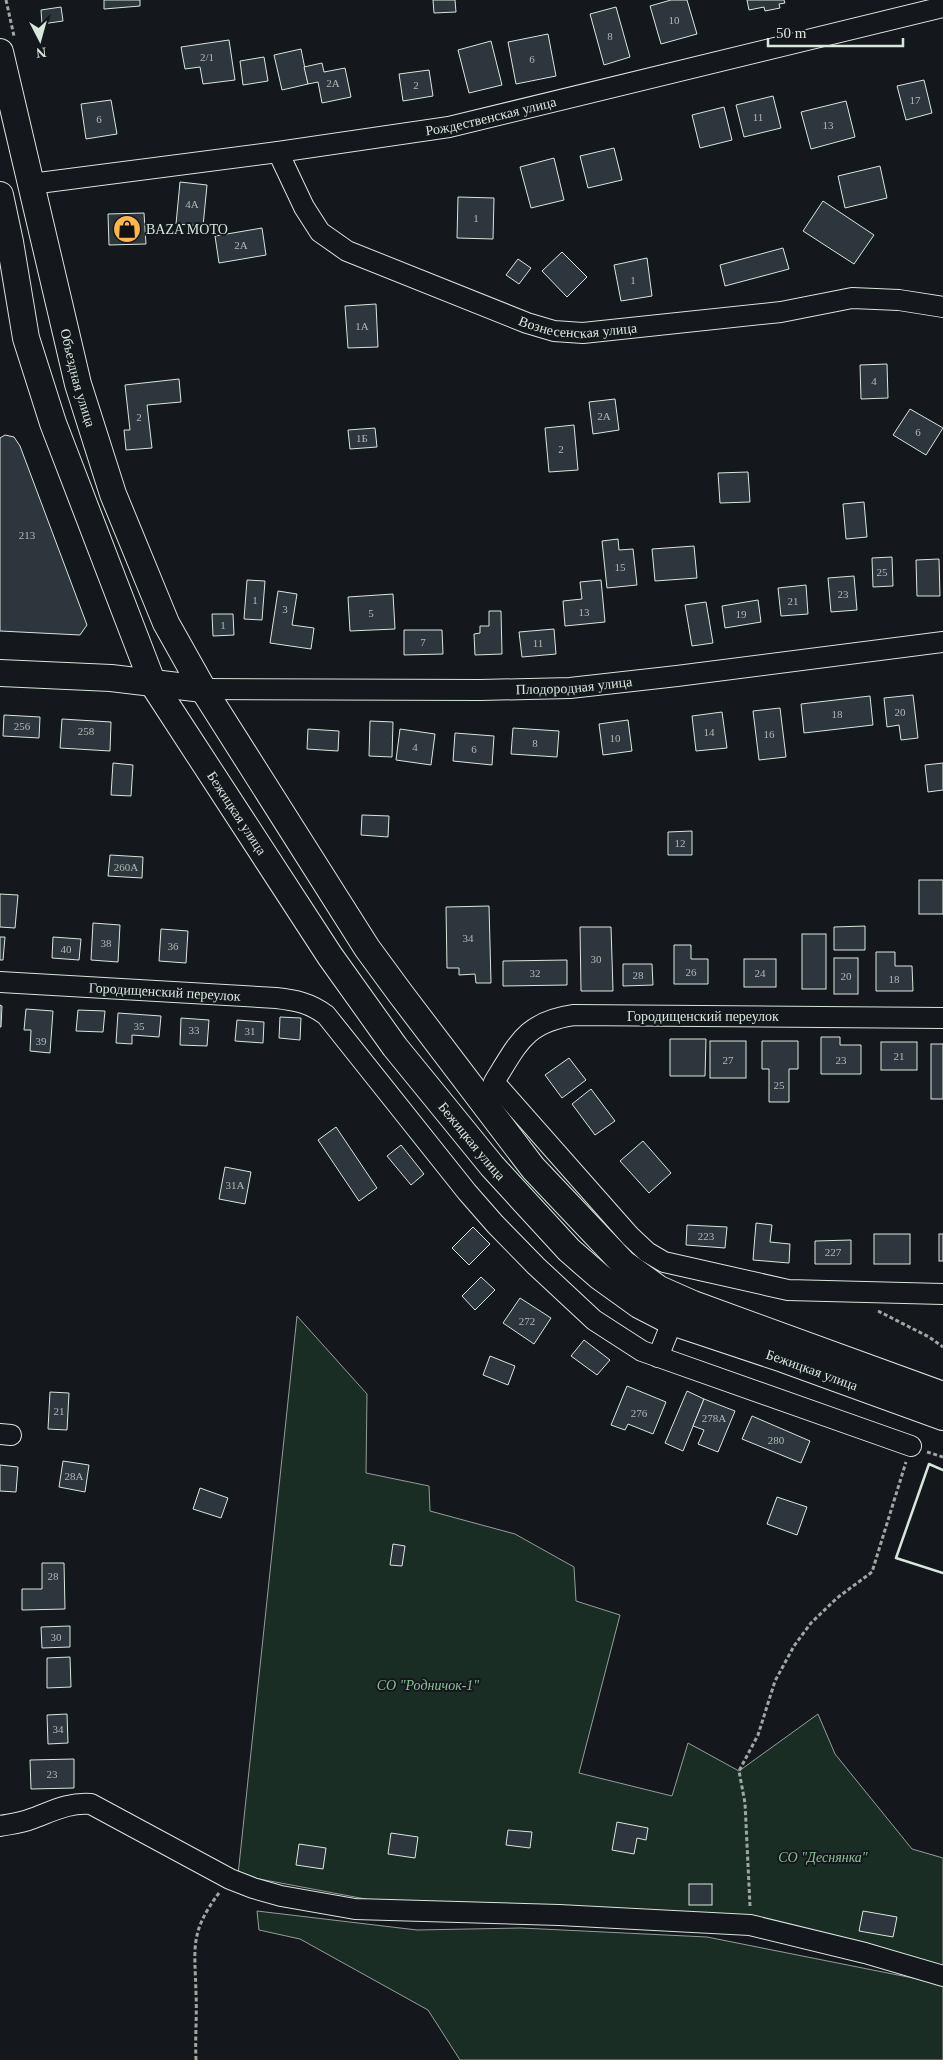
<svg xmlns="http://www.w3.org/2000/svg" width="943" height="2060" font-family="Georgia,serif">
	<rect width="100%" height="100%" fill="#14181c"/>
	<g fill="#1a2d24" stroke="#939e99">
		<polygon points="297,1316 367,1394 366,1473 429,1486 430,1511 515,1534 574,1567 576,1601 620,1615 579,1773 672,1796 688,1743 739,1771 818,1714 835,1754 912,1849 943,1858 943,1968 750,1916 408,1907 238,1875"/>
		<polygon points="257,1911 417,1930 521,1928 707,1937 943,1984 943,2060 460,2060 428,2010 300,1939 259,1930"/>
	</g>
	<g fill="#2c363c" stroke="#d8e6dc">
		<polygon points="104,0 140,0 140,6 104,9"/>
		<polygon points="433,0 455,0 456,12 434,13"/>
		<polygon points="671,0 687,0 697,34 661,44 650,6"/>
		<polygon points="747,0 784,0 785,3 779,4 780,8 765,11 764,7 749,10"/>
		<polygon points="61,7 63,21 42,24 41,10"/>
		<polygon points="616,7 630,57 604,65 590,14"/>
		<polygon points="548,34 556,76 516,84 508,42"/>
		<polygon points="229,40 235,80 203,84 200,67 185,69 181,47"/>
		<polygon points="491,41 502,85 469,93 458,50"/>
		<polygon points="301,49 308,84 282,90 274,55"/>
		<polygon points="264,57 268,81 243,85 240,61"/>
		<polygon points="322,63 324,72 345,68 351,97 322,103 318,82 308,84 304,67"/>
		<polygon points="429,70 433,96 403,101 399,74"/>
		<polygon points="924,80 932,113 906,120 897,86"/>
		<polygon points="773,96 781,128 744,137 736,105"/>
		<polygon points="111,100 117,134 86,139 81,104"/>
		<polygon points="846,101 855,137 811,149 801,112"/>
		<polygon points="724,107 732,140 700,148 692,115"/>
		<polygon points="614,148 622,180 588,188 580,156"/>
		<polygon points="554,158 564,200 531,208 520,167"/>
		<polygon points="880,166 887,198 845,208 838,176"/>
		<polygon points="180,182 207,185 203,226 176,224"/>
		<polygon points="458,197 494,198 493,239 457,238"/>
		<polygon points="823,201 874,235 854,264 803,231"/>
		<polygon points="144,213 146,244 109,245 108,214"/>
		<polygon points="262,228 266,255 219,263 215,236"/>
		<polygon points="783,248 789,269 725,286 720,265"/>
		<polygon points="562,252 587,277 567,297 542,271"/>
		<polygon points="647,258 652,296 621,301 614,265"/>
		<polygon points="518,259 531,268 519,284 506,275"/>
		<polygon points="376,304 378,347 348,348 345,306"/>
		<polygon points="887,364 888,398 861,399 860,365"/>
		<polygon points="179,379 181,402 147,405 152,448 126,450 124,430 130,430 125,385"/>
		<polygon points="615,399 619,430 593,434 589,402"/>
		<polygon points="910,409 943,428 926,455 893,435"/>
		<polygon points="574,425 578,470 549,472 545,428"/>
		<polygon points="375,428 377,447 350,449 348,430"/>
		<polygon points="5,435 14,437 20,446 87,625 80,635 0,631 0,438"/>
		<polygon points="748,472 750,502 720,503 718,473"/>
		<polygon points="864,502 867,537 846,539 843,504"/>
		<polygon points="618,539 619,550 633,549 637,585 607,588 602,541"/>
		<polygon points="694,546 697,578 655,581 652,549"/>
		<polygon points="892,557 893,586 873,587 872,558"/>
		<polygon points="939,559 940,596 917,596 916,560"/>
		<polygon points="854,576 857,610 831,612 828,578"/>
		<polygon points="247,580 265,581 262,620 244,619"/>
		<polygon points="601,580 605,622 565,626 563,601 582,599 580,582"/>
		<polygon points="806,585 808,614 781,616 778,588"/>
		<polygon points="278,591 297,594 292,625 314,628 311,649 270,643"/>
		<polygon points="393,594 395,629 350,631 348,597"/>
		<polygon points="758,600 761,622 725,628 722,606"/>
		<polygon points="706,602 713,643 692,646 685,605"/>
		<polygon points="489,611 501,611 502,654 475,655 474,634 480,633 480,626 489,626"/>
		<polygon points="212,614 233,614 234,635 213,636"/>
		<polygon points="554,629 556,654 522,657 519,632"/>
		<polygon points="404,630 442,630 443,654 404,655"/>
		<polygon points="913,695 918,738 901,740 899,725 887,727 884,698"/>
		<polygon points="870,696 873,725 804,733 801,704"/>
		<polygon points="780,708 786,757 759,760 753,711"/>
		<polygon points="722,712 727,748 696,751 692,716"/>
		<polygon points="4,715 40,717 39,738 3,736"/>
		<polygon points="62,719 111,722 110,751 60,748"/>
		<polygon points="628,720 632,751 603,755 599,724"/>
		<polygon points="370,721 393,722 392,757 369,756"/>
		<polygon points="513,728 559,731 557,757 511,754"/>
		<polygon points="308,729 339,731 338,751 307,749"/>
		<polygon points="400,729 435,734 431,765 396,760"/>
		<polygon points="455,733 494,736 492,765 453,761"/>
		<polygon points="113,763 133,765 131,796 111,795"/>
		<polygon points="943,763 943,790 928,792 925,765"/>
		<polygon points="362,815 389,816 388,837 361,835"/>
		<polygon points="692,831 692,855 668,855 668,832"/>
		<polygon points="110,855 143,857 142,878 108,876"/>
		<rect x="919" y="880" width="24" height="34"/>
		<polygon points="0,894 18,895 15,928 0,927"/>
		<polygon points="489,906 491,983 476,983 475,974 459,975 459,968 447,968 446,907"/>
		<polygon points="93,923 120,925 118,962 91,960"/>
		<polygon points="865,926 865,950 834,950 834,927"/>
		<polygon points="580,927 611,927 613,991 581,991"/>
		<polygon points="161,929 188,931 186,963 159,961"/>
		<rect x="802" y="934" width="24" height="55"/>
		<polygon points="0,937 5,937 3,960 0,960"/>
		<polygon points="53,937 81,939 79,960 52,958"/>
		<polygon points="674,945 691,945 691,959 708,959 708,984 674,984"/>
		<polygon points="876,952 895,952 895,966 912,966 913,991 876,991"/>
		<rect x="834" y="958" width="24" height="36"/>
		<rect x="744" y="959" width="32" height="28"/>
		<polygon points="567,960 567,985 503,986 503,961"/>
		<polygon points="623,964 652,964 653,985 623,986"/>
		<polygon points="0,1005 2,1006 1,1027 0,1027"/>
		<polygon points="26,1009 53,1011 50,1053 30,1051 31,1030 24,1030"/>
		<polygon points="78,1010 105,1011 103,1032 76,1031"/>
		<polygon points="118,1013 161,1016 159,1037 132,1035 132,1044 116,1043"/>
		<polygon points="280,1017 301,1018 300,1040 279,1038"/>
		<polygon points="181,1018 209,1020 207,1046 180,1045"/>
		<polygon points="237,1020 264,1022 263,1043 235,1041"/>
		<polygon points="821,1037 840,1037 840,1045 861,1045 861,1074 821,1074"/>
		<polygon points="670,1039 706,1039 705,1076 670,1076"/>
		<rect x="710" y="1041" width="36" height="37"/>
		<polygon points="762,1041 798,1041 798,1069 789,1069 789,1102 769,1102 769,1069 762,1069"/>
		<rect x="881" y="1042" width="36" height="28"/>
		<rect x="931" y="1044" width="12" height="55"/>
		<polygon points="569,1058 586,1080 562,1098 545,1075"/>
		<polygon points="591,1089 615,1121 595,1135 572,1104"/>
		<polygon points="336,1127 377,1188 359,1201 318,1140"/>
		<polygon points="643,1141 671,1173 649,1193 620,1161"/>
		<polygon points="401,1145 424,1174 411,1185 387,1156"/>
		<polygon points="225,1167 251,1172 245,1204 219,1199"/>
		<polygon points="756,1223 772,1225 770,1242 790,1244 789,1263 753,1260"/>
		<polygon points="687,1225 727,1227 725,1248 686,1245"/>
		<polygon points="473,1227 490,1244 469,1265 452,1248"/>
		<rect x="874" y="1234" width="36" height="30"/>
		<rect x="939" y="1234" width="4" height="27"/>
		<polygon points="851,1240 851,1264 815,1264 815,1241"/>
		<polygon points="481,1277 495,1290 475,1310 462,1296"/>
		<polygon points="520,1298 551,1318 534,1344 503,1323"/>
		<polygon points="584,1340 610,1360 597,1375 571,1356"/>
		<polygon points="490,1356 515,1366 508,1385 483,1375"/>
		<polygon points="627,1386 666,1402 653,1434 628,1424 625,1430 611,1425"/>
		<polygon points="687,1391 704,1399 683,1451 665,1443"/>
		<polygon points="50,1392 69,1393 67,1430 48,1429"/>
		<polygon points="704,1399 735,1411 718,1452 698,1444 704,1430 693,1426"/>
		<polygon points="752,1416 810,1441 801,1463 742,1439"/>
		<polygon points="63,1461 89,1465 85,1492 59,1487"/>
		<polygon points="0,1465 18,1467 16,1492 0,1491"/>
		<polygon points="200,1488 228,1498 221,1518 193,1509"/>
		<polygon points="777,1497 807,1507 797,1535 767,1524"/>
		<polygon points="393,1544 405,1546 402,1566 390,1565"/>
		<polygon points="42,1563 64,1563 65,1609 22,1610 22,1589 42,1589"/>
		<polygon points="70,1626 70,1647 42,1648 41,1627"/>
		<polygon points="70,1657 71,1687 47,1688 47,1658"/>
		<polygon points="67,1714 68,1743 48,1744 47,1715"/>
		<polygon points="74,1759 74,1788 31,1789 30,1760"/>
		<polygon points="617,1822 648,1828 646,1840 637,1838 634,1854 612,1850"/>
		<polygon points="508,1830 532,1832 530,1848 506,1845"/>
		<polygon points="391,1833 418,1837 415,1858 388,1854"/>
		<polygon points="299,1844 326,1848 323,1869 296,1865"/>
		<rect x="689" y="1884" width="23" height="21"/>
		<polygon points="863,1911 897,1917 893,1937 859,1931"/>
	</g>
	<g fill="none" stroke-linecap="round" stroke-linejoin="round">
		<g stroke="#d8e6dc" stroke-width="22">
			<g id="minor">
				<path id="s1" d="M278 152 304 207 320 232 347 251 527 323 554 331 583 333 781 312 852 298 899 300 943 307"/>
				<path id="s2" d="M31 184 278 152 449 127 943 7"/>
				<path id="s3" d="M203 689 480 690 570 688 677 676 943 642"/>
				<path id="s4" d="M0 982 276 998C295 1000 310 1003 326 1015L467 1192 495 1224 536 1266 594 1320 642 1351 911 1446"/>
				<path d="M943 1018 574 1015C525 1022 518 1044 494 1082L630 1236 647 1252 664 1262 788 1290 943 1294"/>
				<polyline points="658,1357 672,1322"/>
				<polyline points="0,1434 11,1435"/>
				<path d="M0 1826C10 1824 21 1823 31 1819 51 1812 68 1802 91 1804L230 1879 253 1888 281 1896 355 1909 559 1915 750 1925 865 1953 943 1976"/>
			</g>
		</g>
		<g stroke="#d8e6dc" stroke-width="28">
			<g id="major">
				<path id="s5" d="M0 52 78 384 113 494 166 623 203 689 367 948 400 993 533 1168 623 1263 659 1289 693 1304 943 1395"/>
				<path id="s6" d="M0 195 10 242 26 338 53 423 153 684 330 956 395 1047 492 1166 569 1250 600 1277 639 1305 672 1322 783 1359 943 1417"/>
				<polyline points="0,673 111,678 203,689"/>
			</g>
		</g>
		<g stroke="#9da8a2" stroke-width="3" stroke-dasharray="4 2.5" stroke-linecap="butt">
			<polyline points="6,0 14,36"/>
			<polyline points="878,1311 929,1337 943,1347"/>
			<polyline points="927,1452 943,1457"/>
			<polyline points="750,1906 745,1803 739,1771 758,1735 775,1681 794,1646 811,1623 837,1598 872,1572 906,1462"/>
			<path d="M196 2060C195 2038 197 2016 196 1994 195 1948 189 1933 219 1893"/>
		</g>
		<use href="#minor" stroke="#14181c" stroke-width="20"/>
		<use href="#major" stroke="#14181c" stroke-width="26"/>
		<polyline stroke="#d8e6dc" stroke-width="2.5" points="943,1470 929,1464 896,1558 943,1573"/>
	</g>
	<defs>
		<g id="shop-disc" transform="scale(1.4375)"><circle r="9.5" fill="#ffb74d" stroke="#14181c"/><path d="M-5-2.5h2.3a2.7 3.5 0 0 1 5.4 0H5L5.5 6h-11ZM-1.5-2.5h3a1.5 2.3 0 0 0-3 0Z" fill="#111"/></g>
	</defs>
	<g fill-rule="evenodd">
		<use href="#shop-disc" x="127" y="229"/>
	</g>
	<g text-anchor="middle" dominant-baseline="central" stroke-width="4" stroke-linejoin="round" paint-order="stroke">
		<g font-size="11" fill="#adbab4">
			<text x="674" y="20">10</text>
			<text x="610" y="36">8</text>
			<text x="207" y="57">2/1</text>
			<text x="532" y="59">6</text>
			<text x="333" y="83">2А</text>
			<text x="416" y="85">2</text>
			<text x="915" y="100">17</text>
			<text x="758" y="117">11</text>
			<text x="99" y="119">6</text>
			<text x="828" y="125">13</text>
			<text x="192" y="204">4А</text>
			<text x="476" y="218">1</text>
			<text x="241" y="245">2А</text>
			<text x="633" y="280">1</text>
			<text x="362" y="326">1А</text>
			<text x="874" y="381">4</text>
			<text x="604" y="416">2А</text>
			<text x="139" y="417">2</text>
			<text x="918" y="432">6</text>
			<text x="362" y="438">1Б</text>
			<text x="561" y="449">2</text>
			<text x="27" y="535">213</text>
			<text x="620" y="567">15</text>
			<text x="882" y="572">25</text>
			<text x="843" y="594">23</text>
			<text x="255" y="600">1</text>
			<text x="793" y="601">21</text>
			<text x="285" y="609">3</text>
			<text x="584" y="612">13</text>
			<text x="371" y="613">5</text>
			<text x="741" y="614">19</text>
			<text x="223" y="625">1</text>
			<text x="423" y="642">7</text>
			<text x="538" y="643">11</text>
			<text x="900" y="712">20</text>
			<text x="837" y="714">18</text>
			<text x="22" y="726">256</text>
			<text x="86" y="731">258</text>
			<text x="709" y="732">14</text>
			<text x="769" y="734">16</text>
			<text x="615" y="738">10</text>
			<text x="535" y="743">8</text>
			<text x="415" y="747">4</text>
			<text x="474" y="749">6</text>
			<text x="680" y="843">12</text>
			<text x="126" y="867">260А</text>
			<text x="468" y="938">34</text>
			<text x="106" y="943">38</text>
			<text x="173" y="946">36</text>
			<text x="66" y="949">40</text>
			<text x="596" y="959">30</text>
			<text x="691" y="972">26</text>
			<text x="535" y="973">32</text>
			<text x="760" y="973">24</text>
			<text x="638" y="975">28</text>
			<text x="846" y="976">20</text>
			<text x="894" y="979">18</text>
			<text x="139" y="1026">35</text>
			<text x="194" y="1030">33</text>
			<text x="250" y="1031">31</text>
			<text x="41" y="1041">39</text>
			<text x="899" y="1056">21</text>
			<text x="728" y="1060">27</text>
			<text x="841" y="1060">23</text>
			<text x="779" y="1085">25</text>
			<text x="235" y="1185">31А</text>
			<text x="706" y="1236">223</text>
			<text x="833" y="1252">227</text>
			<text x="527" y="1321">272</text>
			<text x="59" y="1411">21</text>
			<text x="639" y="1413">276</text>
			<text x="714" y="1418">278А</text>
			<text x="776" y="1440">280</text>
			<text x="74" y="1476">28А</text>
			<text x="53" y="1576">28</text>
			<text x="56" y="1637">30</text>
			<text x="58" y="1729">34</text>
			<text x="52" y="1774">23</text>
		</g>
		<g font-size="14" fill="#d8e6dc" stroke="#14181c">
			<text stroke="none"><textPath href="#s2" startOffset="465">Рождественская улица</textPath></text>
			<text stroke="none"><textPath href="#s1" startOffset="369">Вознесенская улица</textPath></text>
			<text stroke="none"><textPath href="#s5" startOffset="335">Объездная улица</textPath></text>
			<text stroke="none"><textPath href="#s3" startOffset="371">Плодородная улица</textPath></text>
			<text stroke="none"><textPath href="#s6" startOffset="668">Бежицкая улица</textPath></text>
			<text stroke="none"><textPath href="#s4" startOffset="165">Городищенский переулок</textPath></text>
			<text x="703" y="1016">Городищенский переулок</text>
			<text stroke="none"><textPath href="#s6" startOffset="1072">Бежицкая улица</textPath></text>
			<text stroke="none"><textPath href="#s6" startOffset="1492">Бежицкая улица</textPath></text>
		</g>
		<g font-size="14" fill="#d8e6dc" stroke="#14181c" text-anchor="start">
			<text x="146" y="229">BAZA MOTO</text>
		</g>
		<g font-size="14" font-style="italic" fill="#8ac095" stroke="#14181c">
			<text x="428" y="1685">СО "Родничок-1"</text>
			<text x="823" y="1857">СО "Деснянка"</text>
		</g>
	</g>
	<g transform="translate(40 40) rotate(174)" stroke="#14181c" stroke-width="4" paint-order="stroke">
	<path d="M0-4L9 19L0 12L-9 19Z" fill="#d8e6dc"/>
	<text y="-8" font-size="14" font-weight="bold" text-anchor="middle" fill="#d8e6dc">N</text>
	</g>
	<path d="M768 38v8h135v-8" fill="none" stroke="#d8e6dc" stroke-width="2.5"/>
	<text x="776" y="38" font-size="15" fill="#d8e6dc" stroke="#14181c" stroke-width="4" paint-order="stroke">50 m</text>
</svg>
